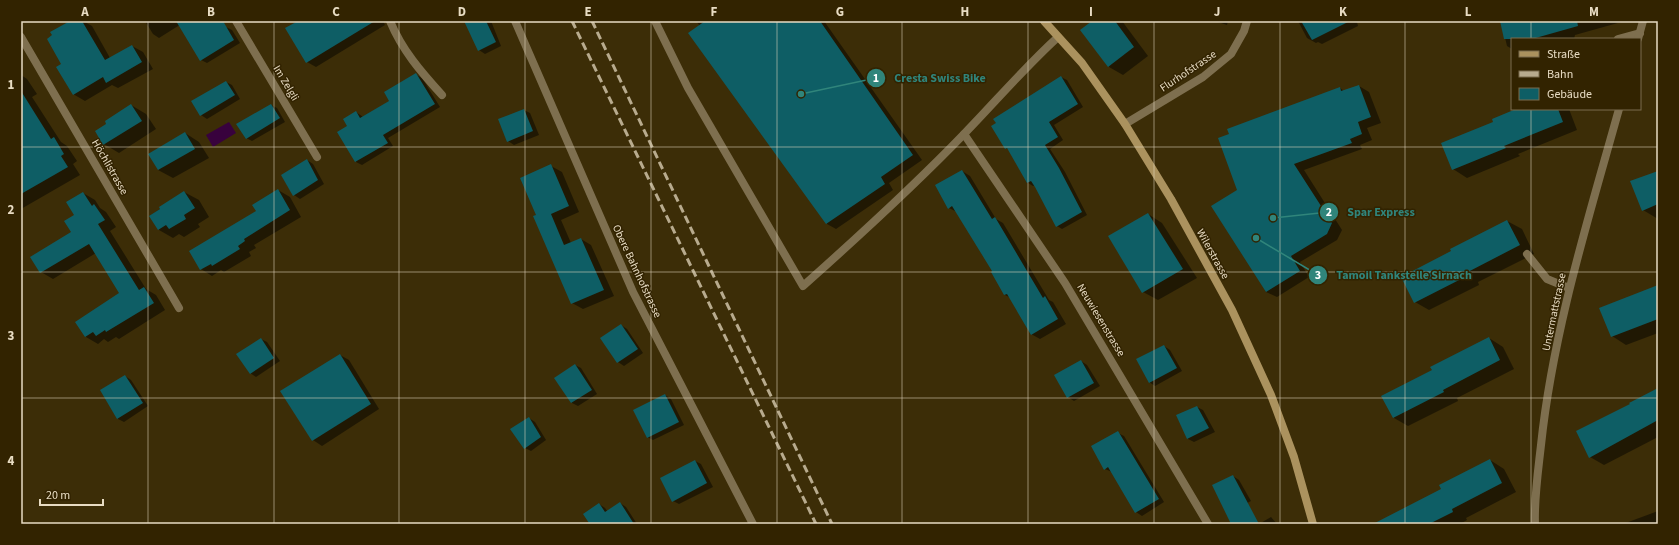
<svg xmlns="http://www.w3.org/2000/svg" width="1679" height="545" font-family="'Source Sans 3',sans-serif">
	<rect width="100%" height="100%" fill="#3c2d07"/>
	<polygon fill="#38023d" points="229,122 236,133 213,147 206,135"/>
	<g fill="#0007">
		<polygon points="79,21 83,21 92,26 110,58 132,46 143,52 153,69 118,88 112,85 85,101 73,94 62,64"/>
		<polygon points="145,21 186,21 159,38 153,34"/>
		<polygon points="300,21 383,21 385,25 316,67 307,62"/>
		<polygon points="465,21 491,21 501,46 485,54 479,50"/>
		<polygon points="696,21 824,21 922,160 889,183 893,190 836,229 827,224 690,33 700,26"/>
		<polygon points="1094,21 1122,21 1148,56 1123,75 1109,67"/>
		<polygon points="1215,21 1228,21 1227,25"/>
		<polygon points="1298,21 1359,21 1357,22 1358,26 1322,44 1318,42 1316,43 1307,38"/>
		<polygon points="1501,21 1625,21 1575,35 1574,39 1512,39 1512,49 1507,46"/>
		<polygon points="226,27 232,30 240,43 207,63 201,60"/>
		<polygon points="21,75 27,79 37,94 32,97 61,142 67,146 77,161 73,164 80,175 21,209"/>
		<polygon points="416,75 422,78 440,107 388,138 393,146 362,165 356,162 348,127 356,112 363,117 390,101"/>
		<polygon points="1061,77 1067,80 1083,107 1054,125 1063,140 1050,149 1065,172 1087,215 1062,229 1057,226 1035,185 1033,186 1028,183 1009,149 1006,148"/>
		<polygon points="226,82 232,85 240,99 207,119 201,115"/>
		<polygon points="1359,86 1369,92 1381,123 1367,128 1372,140 1360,145 1362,149 1304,170 1342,230 1337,240 1300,262 1309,277 1277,297 1266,292 1238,190 1340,88 1344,91"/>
		<polygon points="131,105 146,114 156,129 119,153 104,144"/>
		<polygon points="271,105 277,108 285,122 252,141 246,138"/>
		<polygon points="1519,109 1569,109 1577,130 1518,154 1520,156 1467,178 1453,169 1494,123"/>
		<polygon points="524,110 530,113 539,135 514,145 508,141"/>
		<polygon points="185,133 199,142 209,158 173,178 158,170"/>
		<polygon points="307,160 313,164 324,184 300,199 294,195"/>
		<polygon points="551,166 562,172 579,212 561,220 571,243 581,239 591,245 614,296 583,309 572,303 537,215"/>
		<polygon points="962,171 970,176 996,219 1003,223 1049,300 1053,302 1066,324 1040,339 1031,334 1011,298 1005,295 992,272 994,271 957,212 949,208"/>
		<polygon points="1658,172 1658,219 1643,210"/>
		<polygon points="278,190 290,197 301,217 254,245 256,248 249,252 251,256 224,272 221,270 212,276 201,269"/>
		<polygon points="184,192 199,200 209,217 198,224 200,227 184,237 179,234 173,238 159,230 150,216"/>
		<polygon points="83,193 95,200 100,208 106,212 116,227 110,231 146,289 156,295 165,310 119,339 116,337 108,342 104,339 98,344 86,337 76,322 121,293 96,253 53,279 41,272 72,233 75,215"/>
		<polygon points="1148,214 1162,223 1197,278 1158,300 1143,292"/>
		<polygon points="1507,221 1522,229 1534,254 1478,282 1479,285 1429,310 1415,302"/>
		<polygon points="1658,286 1658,333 1626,345 1612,336"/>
		<polygon points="621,325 627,329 643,353 624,366 618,362"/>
		<polygon points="1489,338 1503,347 1514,369 1457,398 1458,401 1408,426 1394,418 1383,396 1433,370"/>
		<polygon points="261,339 267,342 280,361 256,377 250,373"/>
		<polygon points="1164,346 1170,350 1182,371 1155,386 1149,382"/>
		<polygon points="340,355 349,360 379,409 322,446 313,440"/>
		<polygon points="1081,361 1087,365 1100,386 1074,401 1068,397"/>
		<polygon points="575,365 581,368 597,394 578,406 572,403 555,378"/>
		<polygon points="125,376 131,380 148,406 124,422 118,419 101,390"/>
		<polygon points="1658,389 1658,437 1604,465 1590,457 1631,405"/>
		<polygon points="665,395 671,399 684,425 653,440 647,437"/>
		<polygon points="1197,407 1203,410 1215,432 1194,442 1188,439 1177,416"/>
		<polygon points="529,418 535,422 546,440 531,451 525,448"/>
		<polygon points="1118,433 1124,436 1164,502 1142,516 1136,512 1112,472 1105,469"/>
		<polygon points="1490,460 1504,469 1516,492 1466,518 1467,520 1460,524 1395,524 1442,489"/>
		<polygon points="695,461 701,464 713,487 679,504 673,501"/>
		<polygon points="1233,476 1239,480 1251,501 1230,512"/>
		<polygon points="620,503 626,507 637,524 591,524 599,504 605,508 608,512"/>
		<polygon points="1658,511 1658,524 1623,524"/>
		<polygon points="1271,517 1277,524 1259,524"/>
	</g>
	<g fill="#0e5e65">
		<polygon points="70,21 82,21 105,60 132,45 142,62 106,83 103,77 73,95 56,67 61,64 47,39 52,35 50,32"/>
		<polygon points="176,21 223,21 234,40 200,61"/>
		<polygon points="298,21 375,21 306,63 285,28"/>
		<polygon points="464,21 486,21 496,42 478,51"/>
		<polygon points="705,21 820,21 913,155 881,177 885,184 826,224 688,33"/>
		<polygon points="1092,21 1115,21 1134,47 1108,67 1080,30"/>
		<polygon points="1301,21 1350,21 1312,40"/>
		<polygon points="1500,21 1577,21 1578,26 1532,39 1504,39"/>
		<polygon points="416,73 435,104 383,135 388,143 355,162 337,132 347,126 343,119 356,111 360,118 389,101 384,92"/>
		<polygon points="1061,76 1078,104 1049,122 1058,137 1045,145 1059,168 1082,212 1056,227 1035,187 1031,181 1027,183 1007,148 1005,149 991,126 996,123 993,119"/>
		<polygon points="226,81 235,95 200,116 191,101"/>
		<polygon points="1359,85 1371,117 1358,122 1362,134 1350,139 1352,143 1294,164 1332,223 1327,234 1291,256 1300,271 1266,292 1211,206 1237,190 1218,138 1229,134 1227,129 1340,87 1341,91"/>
		<polygon points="21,91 51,139 54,137 64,154 61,156 68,167 21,194"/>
		<polygon points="131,104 142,121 103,145 95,131 106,124 105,121"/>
		<polygon points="271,104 280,118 246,139 236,124"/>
		<polygon points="524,109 533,131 507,142 498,119"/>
		<polygon points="1516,109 1558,109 1563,122 1504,146 1506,148 1452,170 1441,143 1493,122 1492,119"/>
		<polygon points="185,132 195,149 158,170 148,154"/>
		<polygon points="307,159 318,180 293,196 281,175"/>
		<polygon points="551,164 569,206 551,214 564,245 581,238 604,290 571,304 533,216 536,215 520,178"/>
		<polygon points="962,170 992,219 995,217 1043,298 1045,296 1058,319 1031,335 1007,294 1004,295 991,272 992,271 952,206 948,209 935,185"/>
		<polygon points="1658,171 1658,204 1642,211 1630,181"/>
		<polygon points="278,189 290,210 244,239 245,241 238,246 240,249 212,266 211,264 200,270 189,251 256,211 252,205"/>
		<polygon points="184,191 195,208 184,215 186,219 169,229 166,225 158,230 149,216 160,209 159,207"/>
		<polygon points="83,192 92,206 94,204 105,220 98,224 139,290 144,287 154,303 106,332 105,330 96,336 93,332 85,337 75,322 119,293 89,244 40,273 30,257 71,232 64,221 74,215 66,202"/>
		<polygon points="1148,213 1183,269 1142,293 1108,236"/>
		<polygon points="1507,220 1520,245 1464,274 1465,277 1414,303 1401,277 1451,251 1450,249"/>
		<polygon points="1658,285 1658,319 1611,337 1599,308"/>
		<polygon points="621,324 638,349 617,363 600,338"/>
		<polygon points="1489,337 1500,360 1443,390 1444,392 1393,418 1381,396 1432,370 1430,367"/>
		<polygon points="261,338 274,358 250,374 236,354"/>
		<polygon points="1164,345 1177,368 1149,383 1136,359"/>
		<polygon points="340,354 371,404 312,441 280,391"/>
		<polygon points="1081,360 1094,383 1067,398 1054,375"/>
		<polygon points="575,364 592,390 571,403 554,378"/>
		<polygon points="125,375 143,403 117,419 100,390"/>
		<polygon points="1658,388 1658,420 1589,458 1576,431 1630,404 1629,403"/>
		<polygon points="665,394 679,422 647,438 633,410"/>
		<polygon points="1197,406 1209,428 1187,439 1176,415"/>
		<polygon points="529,417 541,437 524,449 510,429"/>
		<polygon points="1118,431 1159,499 1135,513 1108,467 1104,470 1091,446"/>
		<polygon points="1490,459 1502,483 1452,509 1453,512 1429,524 1373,524 1441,489 1439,485"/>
		<polygon points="695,460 707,483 672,502 660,478"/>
		<polygon points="1233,475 1259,524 1231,524 1212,485"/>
		<polygon points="620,502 634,524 588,524 589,523 583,514 599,503 605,512"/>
	</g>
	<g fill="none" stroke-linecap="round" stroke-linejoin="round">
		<g stroke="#7e6f4f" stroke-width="8">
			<polyline points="1618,39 1640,33"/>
			<polyline points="1527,254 1547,279 1569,288"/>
		</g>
		<g stroke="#7e6f4f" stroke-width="8">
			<polyline points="236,21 317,157"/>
			<path d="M390 21C402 50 421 72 442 95"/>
			<polyline points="515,21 633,292 753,524"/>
			<path d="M655 21 688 88 803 286C858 237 913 187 965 133 996 101 1025 67 1058 37"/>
			<polyline points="21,37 179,308"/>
			<polyline points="1638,39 1643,21"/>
			<polyline points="1125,124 1203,77 1231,54 1244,31 1247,21"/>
			<polyline points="964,134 1065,283 1208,524"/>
			<path d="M1535 524C1534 498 1538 472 1541 445 1553 331 1588 220 1619 109"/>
		</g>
		<polyline stroke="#ab925e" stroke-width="8" points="1044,21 1082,63 1125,124 1171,199 1232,310 1271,395 1294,457 1313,524"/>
		<g stroke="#b8ab8e" stroke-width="3" stroke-dasharray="8 4" stroke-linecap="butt">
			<polyline points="572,21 816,524"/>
			<polyline points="592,21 832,524"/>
		</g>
	</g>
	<path fill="none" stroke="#e8dcc3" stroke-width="1" stroke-opacity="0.55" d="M148 21V524M274 21V524M399 21V524M525 21V524M651 21V524M777 21V524M902 21V524M1028 21V524M1154 21V524M1280 21V524M1405 21V524M1531 21V39M1531 109V524M21 147H1658M21 272H1658M21 398H1658"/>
	<g text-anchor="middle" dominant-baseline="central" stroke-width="3" stroke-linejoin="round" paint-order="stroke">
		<g font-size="11" fill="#e8dcc3" stroke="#322300">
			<text transform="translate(1188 71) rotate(-34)">Flurhofstrasse</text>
			<text transform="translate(286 83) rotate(59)">Im Zelgli</text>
			<text transform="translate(110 167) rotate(60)">Höchlistrasse</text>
			<text transform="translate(1213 254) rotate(61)">Wilerstrasse</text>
			<text transform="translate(637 271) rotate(65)">Obere Bahnhofstrasse</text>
			<text transform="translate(1554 312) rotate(-78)">Untermattstrasse</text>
			<text transform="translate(1101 320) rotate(59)">Neuwiesenstrasse</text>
		</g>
	</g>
	<path fill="none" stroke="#30857b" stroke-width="1.5" d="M801 94L876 78M1273 218L1329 212M1256 238L1318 275"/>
	<g fill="#30857b" stroke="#322300" stroke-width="1.5">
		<circle cx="801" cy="94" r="4"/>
		<circle cx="1273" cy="218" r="4"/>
		<circle cx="1256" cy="238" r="4"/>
		<circle cx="876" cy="78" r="10"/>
		<circle cx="1329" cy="212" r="10"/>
		<circle cx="1318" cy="275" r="10"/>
	</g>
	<g font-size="12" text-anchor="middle" font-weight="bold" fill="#fff">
		<text x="876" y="82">1</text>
		<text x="1329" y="216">2</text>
		<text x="1318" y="279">3</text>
	</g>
	<g font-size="12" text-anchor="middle" font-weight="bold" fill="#30857b" stroke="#322300" stroke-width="3" stroke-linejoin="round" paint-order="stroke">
		<text x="940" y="82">Cresta Swiss Bike</text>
		<text x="1381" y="216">Spar Express</text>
		<text x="1404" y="279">Tamoil Tankstelle Sirnach</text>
	</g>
	<rect width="1679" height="545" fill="none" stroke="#322300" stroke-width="44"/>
	<rect x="1511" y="38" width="130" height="72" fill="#322300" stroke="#7b6d4e"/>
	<rect x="1519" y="51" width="20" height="6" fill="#ab925e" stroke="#7b6d4e"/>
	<text x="1547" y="58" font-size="12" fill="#e8dcc3">Straße</text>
	<rect x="1519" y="71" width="20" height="6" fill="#b8ab8e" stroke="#7b6d4e"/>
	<text x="1547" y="78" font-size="12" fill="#e8dcc3">Bahn</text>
	<rect x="1519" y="88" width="20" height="12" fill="#0e5e65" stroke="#7b6d4e"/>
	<text x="1547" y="98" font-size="12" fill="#e8dcc3">Gebäude</text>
	<path d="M40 499v6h63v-6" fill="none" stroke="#e8dcc3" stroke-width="2"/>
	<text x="46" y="499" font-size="12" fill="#e8dcc3" stroke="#322300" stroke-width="3" paint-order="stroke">20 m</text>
	<rect x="22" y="22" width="1635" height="501" fill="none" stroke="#e8dcc3" stroke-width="1.5"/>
	<g font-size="13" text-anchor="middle" font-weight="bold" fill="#e8dcc3">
		<text x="85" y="16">A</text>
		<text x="211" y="16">B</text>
		<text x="336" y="16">C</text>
		<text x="462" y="16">D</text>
		<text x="588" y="16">E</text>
		<text x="714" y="16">F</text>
		<text x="840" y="16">G</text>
		<text x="965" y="16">H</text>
		<text x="1091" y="16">I</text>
		<text x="1217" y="16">J</text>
		<text x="1343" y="16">K</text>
		<text x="1468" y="16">L</text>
		<text x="1594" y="16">M</text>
		<text x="11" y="89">1</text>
		<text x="11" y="214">2</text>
		<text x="11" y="340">3</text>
		<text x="11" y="465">4</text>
	</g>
</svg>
